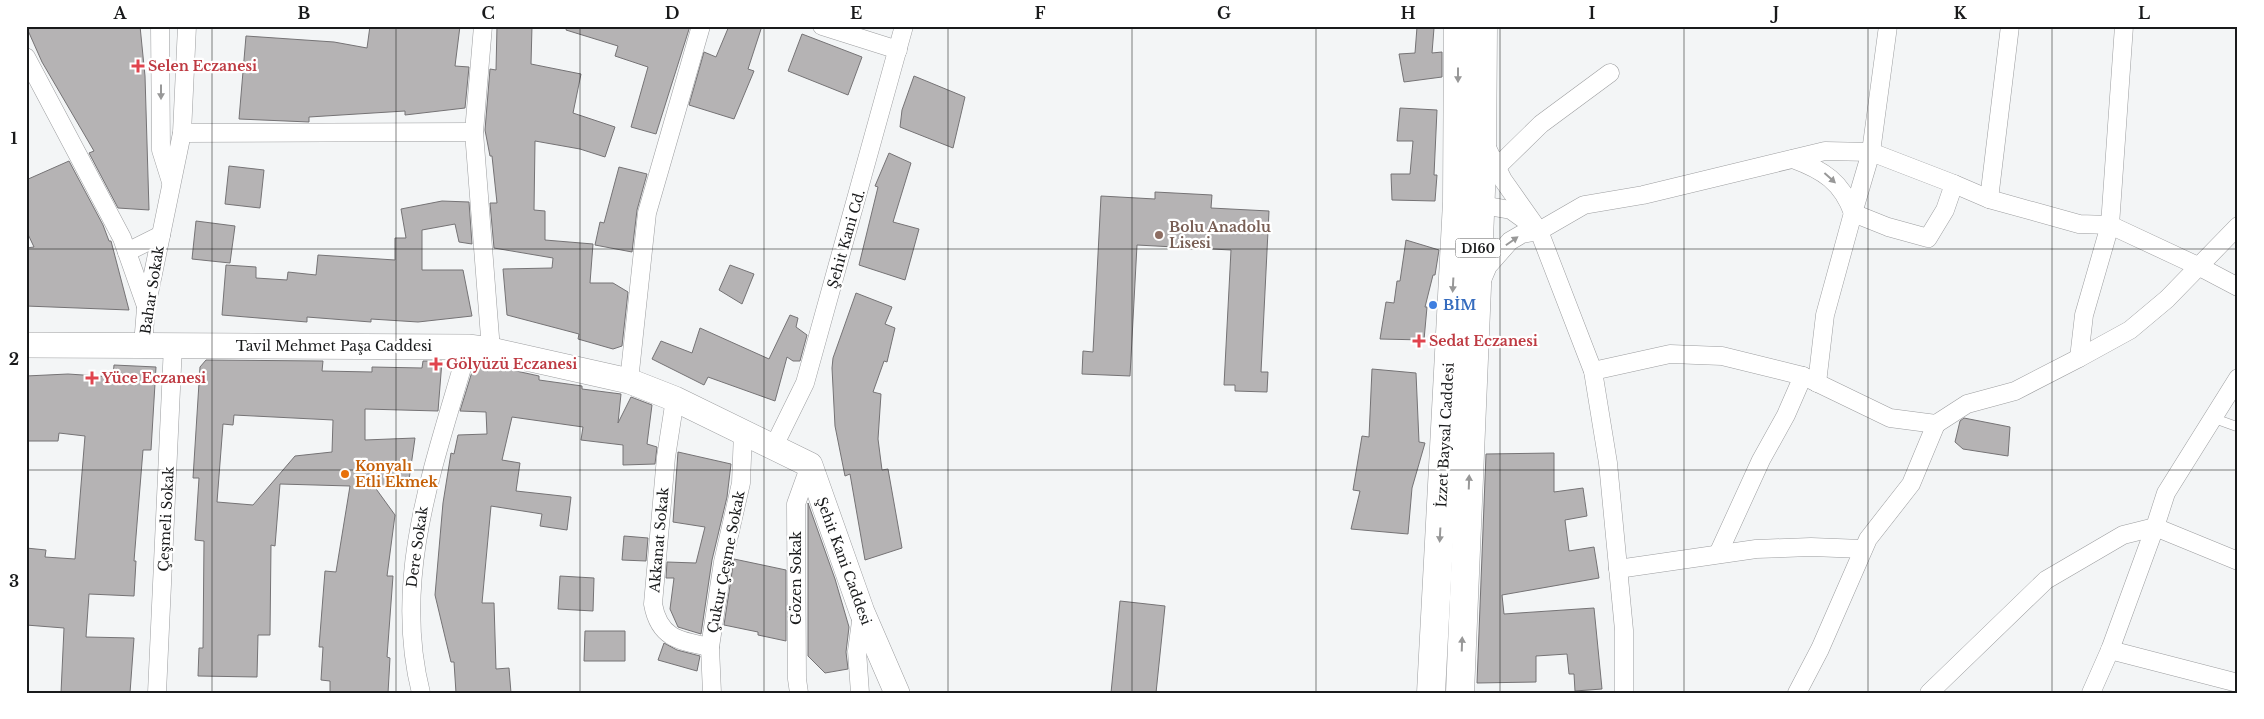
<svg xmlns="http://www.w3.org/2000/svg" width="2264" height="719" font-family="'Libre Baskerville',serif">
	<rect width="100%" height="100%" fill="#f3f5f6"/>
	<g fill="#b5b3b4" stroke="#757375" fill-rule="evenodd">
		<polygon points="26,26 140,26 145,76 149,210 118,208 89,153 94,151 42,62"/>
		<polygon points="370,26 460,26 455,66 469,67 465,108 405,115 405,111 309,117 309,122 239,119 246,36 334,42 367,48"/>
		<polygon points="497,26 532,26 531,64 581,74 573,113 615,127 605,157 580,149 535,141 534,210 545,211 545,240 593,244 590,283 613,283 628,292 622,346 613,349 578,339 579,334 507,315 503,269 552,268 553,258 494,248 490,203 497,203 492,156 490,156 485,130 490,69 496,70"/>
		<polygon points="567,26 690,26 656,134 631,127 648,67 615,56 618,46 566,30"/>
		<polygon points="729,26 762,26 748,69 754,71 734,119 689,105 704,52 716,57"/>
		<polygon points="1417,27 1434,28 1432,53 1442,52 1442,77 1404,82 1399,54 1415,53"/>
		<polygon points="802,34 862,57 848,95 788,71"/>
		<polygon points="914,76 965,97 953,148 900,127 902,110"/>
		<polygon points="1400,108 1437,110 1434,175 1437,175 1435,201 1392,200 1391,174 1410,174 1413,141 1397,141"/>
		<polygon points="889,153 911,163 893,222 919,229 905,280 859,265 878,187 875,186"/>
		<polygon points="69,161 103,225 109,241 111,241 129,310 26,306 26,248 34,247 26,230 26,180"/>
		<polygon points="229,166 264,170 260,208 225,204"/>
		<polygon points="619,167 647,174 637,210 632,252 595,245 600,222 604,223"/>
		<polygon points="1155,192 1212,195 1211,208 1269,211 1261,372 1268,372 1267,392 1235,391 1235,385 1224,385 1231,250 1137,245 1130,376 1082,374 1083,351 1093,352 1101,196 1155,199"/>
		<polygon points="442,201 469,202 472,244 459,242 455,224 422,230 422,270 463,270 472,316 418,322 371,319 371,322 307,317 307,322 222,315 226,265 256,267 256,278 287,280 288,272 316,275 318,255 395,260 395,238 406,238 401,209"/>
		<polygon points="196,221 235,226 230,263 192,259"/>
		<polygon points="1406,240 1439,250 1435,275 1433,275 1425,307 1427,307 1424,340 1380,339 1386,302 1394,303 1397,281 1400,281"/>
		<polygon points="730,265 754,274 742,304 719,290"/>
		<polygon points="856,293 892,307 885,324 895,328 887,362 884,361 873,392 881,394 878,439 882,470 888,469 902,548 865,560 850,474 845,476 835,426 832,368 833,358"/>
		<polygon points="790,315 798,318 796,327 807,335 800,361 793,361 787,357 775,401 708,377 704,385 652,359 661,341 692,353 700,328 769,359"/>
		<path d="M206 360 323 361 322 371 372 372V367L422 368 423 361H442L438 411 365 409V440L415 438 408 487 374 486 395 515 387 576H393L387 657 390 658 388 693H330V681L321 680 323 647H319L325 571 336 572 350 486 280 484 275 546 271 545 270 635H258L257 677 198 676 199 648H203L204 541 195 540 199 478H193L200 367ZM234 415 333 420 332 452 295 456 253 505 217 502 223 424 233 425Z"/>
		<polygon points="475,362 539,376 539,380 582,386 582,389 621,394 618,423 631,397 652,405 647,444 657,447 655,464 623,465 623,445 581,440 583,427 512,417 502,460 520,463 516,491 571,497 567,530 540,526 542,514 491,506 482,603 494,603 496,669 509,668 511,693 456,693 454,662 451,662 435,595 443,503 451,453 454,454 458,435 487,434 486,412 460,411"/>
		<polygon points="114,365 156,367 151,450 143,450 134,561 136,561 134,596 89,594 86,637 134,638 130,693 61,693 64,628 26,625 26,548 46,550 45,557 75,559 85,436 59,433 58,441 26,441 26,376 68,374 113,377"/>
		<polygon points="1372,369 1416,373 1419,442 1425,443 1412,488 1408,534 1351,529 1360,491 1353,490 1362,436 1369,437"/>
		<polygon points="1964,418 2010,427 2008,456 1963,449 1955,442 1960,421"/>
		<polygon points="678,452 731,464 727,497 712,560 701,634 678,627 670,609 674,578 666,578 667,562 696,563 705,527 673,522"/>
		<polygon points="1554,453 1554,492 1583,488 1587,516 1565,520 1569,551 1594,547 1599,578 1502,595 1504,614 1594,608 1602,689 1575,691 1574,674 1569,674 1567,654 1536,656 1536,682 1477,683 1486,454"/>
		<polygon points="808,503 835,579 849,627 846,652 848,669 825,673 808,656"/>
		<polygon points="624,536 648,538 646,561 622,560"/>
		<polygon points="734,559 786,570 786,641 758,635 758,632 724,625"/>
		<polygon points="560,576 594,578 593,611 558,609"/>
		<polygon points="1120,601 1165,606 1156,693 1111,693"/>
		<polygon points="585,631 625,631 625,661 584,661"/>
		<polygon points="664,643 677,650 700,656 697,671 658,660"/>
	</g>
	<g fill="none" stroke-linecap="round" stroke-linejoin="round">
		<g stroke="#9c9d9f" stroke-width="10">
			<polyline id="service" points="2213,418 2238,427"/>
		</g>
		<g stroke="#9c9d9f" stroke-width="19">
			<g id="minor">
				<polyline points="160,26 161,150 171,182"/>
				<polyline points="483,26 474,132 491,350"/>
				<polyline points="822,26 898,50"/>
				<polyline points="26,57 122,238 146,306"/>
				<polyline points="182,133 474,132"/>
				<polyline points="1486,146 1503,180 1539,231 1593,371 1608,463 1624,630 1624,693"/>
				<path d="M1793 159C1823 170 1842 182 1853 213"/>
				<polyline points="1497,167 1541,124 1610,73"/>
				<polyline points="1989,199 2010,26"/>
				<polyline points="1470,203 1511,210 1529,223"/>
				<polyline points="1853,213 1871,152 1888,26"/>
				<polyline points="127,252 161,235"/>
				<polyline points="1482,280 1488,266 1510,241 1522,234 1539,231 1584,205 1643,195 1825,151 1871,152 1954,184 1989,199 2079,224 2110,225 2200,267 2238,287"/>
				<polyline points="143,345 146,308 182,133 187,26"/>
				<polyline points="2079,358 2084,315 2110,225 2124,26"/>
				<polyline points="1593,371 1670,354 1722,356 1803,376 1890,418 1936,424 1967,404 2015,391 2079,358 2130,330 2167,299 2238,226"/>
				<polyline points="629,381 647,213 701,26"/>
				<polyline points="1817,383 1825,315 1853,213 1888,227 1928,238 1945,210 1954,184"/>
				<path d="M675 399 666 457 653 604C659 638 679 641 710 647"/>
				<polyline points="774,446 805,383 904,26"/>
				<polyline points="1718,554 1761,460 1786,415 1803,376"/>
				<polyline points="1618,569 1756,549 1811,547 1863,549"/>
				<polyline points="2110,650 2238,683"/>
				<polyline points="157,693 173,345"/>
				<path d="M421 693C391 575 436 460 468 347"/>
				<polyline points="712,693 710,647 723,562 741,483 743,432"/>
				<polyline points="799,693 797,679 796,504 810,465"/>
				<polyline points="860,693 857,651 862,614"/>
				<polyline points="1797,693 1820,649 1868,539 1911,484 1936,424"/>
				<polyline points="1929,693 2046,580 2123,535 2155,527 2238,561"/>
				<polyline points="2091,693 2110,650 2155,527 2166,493 2238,378"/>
			</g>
		</g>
		<g stroke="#9c9d9f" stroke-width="26">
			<polyline id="secondary" points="26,345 468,347 491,350 629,381 675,399 810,465 862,612 897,693"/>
		</g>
		<g stroke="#9c9d9f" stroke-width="29">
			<g id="primary">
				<polyline points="1431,693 1457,202 1458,26"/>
				<polyline points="1460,693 1482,167 1483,26"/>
			</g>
		</g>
		<use href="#service" stroke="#fff" stroke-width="9"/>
		<use href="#minor" stroke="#fff" stroke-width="18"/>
		<use href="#secondary" stroke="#fff" stroke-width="25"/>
		<use href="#primary" stroke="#fff" stroke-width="28"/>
	</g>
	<defs><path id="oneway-solid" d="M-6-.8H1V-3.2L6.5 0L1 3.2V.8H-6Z" transform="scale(1.25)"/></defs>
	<g fill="#989898">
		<use href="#oneway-solid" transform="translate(1458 75) rotate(90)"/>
		<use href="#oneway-solid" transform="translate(161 92) rotate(90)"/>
		<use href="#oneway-solid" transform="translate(1830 178) rotate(42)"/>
		<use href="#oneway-solid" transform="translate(1512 241) rotate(-35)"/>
		<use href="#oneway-solid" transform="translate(1453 285) rotate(93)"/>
		<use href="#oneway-solid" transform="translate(1469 482) rotate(-88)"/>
		<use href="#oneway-solid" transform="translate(1440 535) rotate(93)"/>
		<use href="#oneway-solid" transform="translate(1462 644) rotate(-88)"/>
	</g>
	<path fill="none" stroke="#191a1b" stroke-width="1" stroke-opacity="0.55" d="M212 26V693M396 26V693M580 26V693M764 26V693M948 26V693M1132 26V693M1316 26V693M1500 26V693M1684 26V693M1868 26V693M2052 26V693M26 249H2238M26 470H2238"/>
	<g fill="#e0444e" stroke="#fff" stroke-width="2">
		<path d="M135.5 58.5h5v5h5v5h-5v5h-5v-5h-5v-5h5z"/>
		<path d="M1416.5 333.5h5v5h5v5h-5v5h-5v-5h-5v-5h5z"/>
		<path d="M433.5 356.5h5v5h5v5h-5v5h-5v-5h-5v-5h5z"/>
		<path d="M89.5 370.5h5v5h5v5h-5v5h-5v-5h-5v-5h5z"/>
	</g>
	<circle fill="#8d6e63" stroke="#fff" stroke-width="2" cx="1159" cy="235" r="5"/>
	<circle fill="#3f7fe0" stroke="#fff" stroke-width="2" cx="1433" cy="305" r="5"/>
	<circle fill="#e8710a" stroke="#fff" stroke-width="2" cx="345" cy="474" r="5"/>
	<g text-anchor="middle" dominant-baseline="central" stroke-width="4.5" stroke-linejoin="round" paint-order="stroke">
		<rect fill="#fff" stroke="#5e5f5f" stroke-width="1" x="1455.5" y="238.5" width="45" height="19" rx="4"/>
		<g font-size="12" font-weight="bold" fill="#191a1b">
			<text x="1478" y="248">D160</text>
		</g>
		<g font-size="14" font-weight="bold" fill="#be3a42" stroke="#fff" text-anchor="start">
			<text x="148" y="66">Selen Eczanesi</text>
			<text x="1429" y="341">Sedat Eczanesi</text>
			<text x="446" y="364">Gölyüzü Eczanesi</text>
			<text x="102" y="378">Yüce Eczanesi</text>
		</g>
		<g font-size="14" font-weight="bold" fill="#785e54" stroke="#fff" text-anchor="start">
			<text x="1169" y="227">Bolu Anadolu<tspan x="1169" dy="16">Lisesi</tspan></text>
		</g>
		<g font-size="14" fill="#191a1b" stroke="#fff">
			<text transform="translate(846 239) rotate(-74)">Şehit Kani Cd.</text>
			<text transform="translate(152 290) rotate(-81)">Bahar Sokak</text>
			<text x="334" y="346">Tavil Mehmet Paşa Caddesi</text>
			<text transform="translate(1445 435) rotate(-87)">İzzet Baysal Caddesi</text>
			<text transform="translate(166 519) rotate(-87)">Çeşmeli Sokak</text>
			<text transform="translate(659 540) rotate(-85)">Akkanat Sokak</text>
			<text transform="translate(417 547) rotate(-82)">Dere Sokak</text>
			<text transform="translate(844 561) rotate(70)">Şehit Kani Caddesi</text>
			<text transform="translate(726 562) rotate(-79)">Çukur Çeşme Sokak</text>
			<text transform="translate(796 578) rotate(-90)">Gözen Sokak</text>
		</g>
		<g font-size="14" font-weight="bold" fill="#366cbe" stroke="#fff" text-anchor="start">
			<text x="1443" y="305">BİM</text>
		</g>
		<g font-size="14" font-weight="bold" fill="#c56008" stroke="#fff" text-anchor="start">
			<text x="355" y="466">Konyalı<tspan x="355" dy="16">Etli Ekmek</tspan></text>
		</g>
	</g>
	<rect width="2264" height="719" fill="none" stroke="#ffffff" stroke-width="55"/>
	<rect x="28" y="28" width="2208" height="664" fill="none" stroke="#191a1b" stroke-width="2"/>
	<g font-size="16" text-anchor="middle" font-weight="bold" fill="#191a1b">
		<text x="120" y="19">A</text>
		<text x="304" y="19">B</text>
		<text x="488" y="19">C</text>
		<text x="672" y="19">D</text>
		<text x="856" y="19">E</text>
		<text x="1040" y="19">F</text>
		<text x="1224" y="19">G</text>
		<text x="1408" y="19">H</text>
		<text x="1592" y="19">I</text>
		<text x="1776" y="19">J</text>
		<text x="1960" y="19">K</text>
		<text x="2144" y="19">L</text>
		<text x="14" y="144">1</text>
		<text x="14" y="365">2</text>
		<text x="14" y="587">3</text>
	</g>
</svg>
